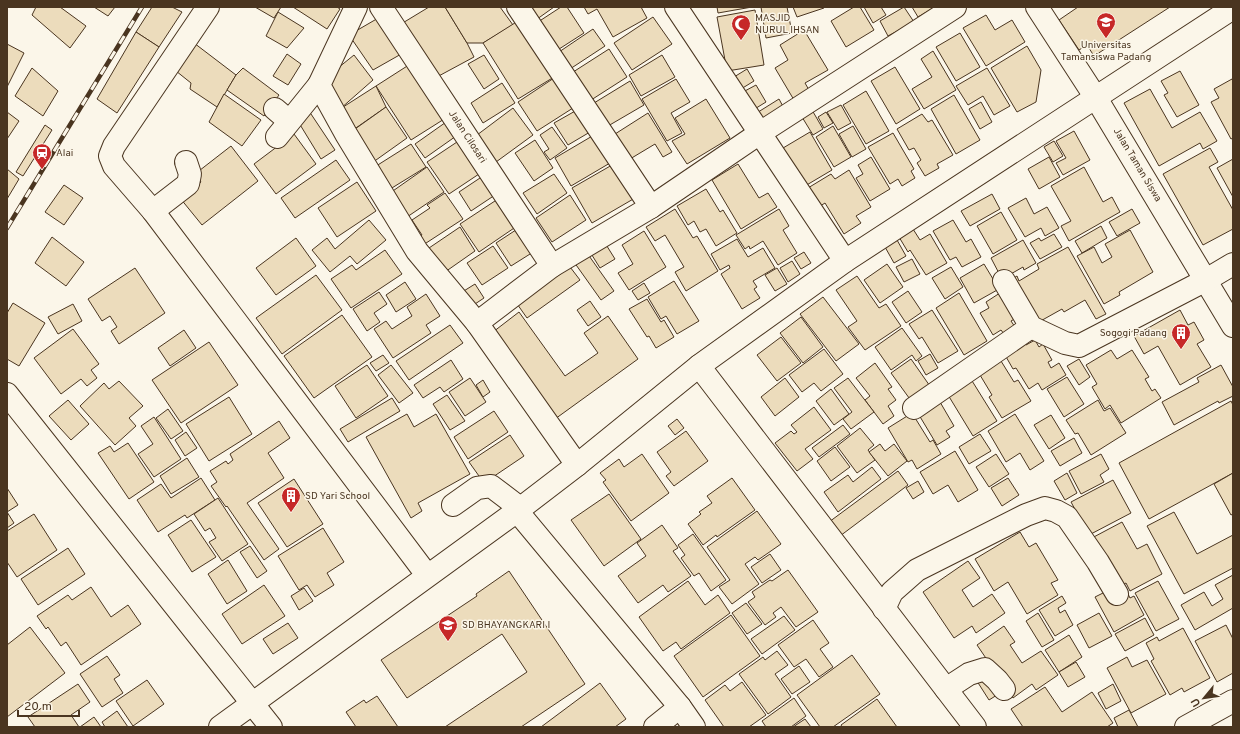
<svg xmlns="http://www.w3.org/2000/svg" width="1240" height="734" font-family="Overpass,sans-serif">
	<rect width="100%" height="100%" fill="#fbf6e9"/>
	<g fill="#ecdcbc" stroke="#4a3520">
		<polygon points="36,7 60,7 86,26 70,48 32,15"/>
		<polygon points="94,7 115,7 108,16"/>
		<polygon points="152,7 172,7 182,12 159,47 136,32"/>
		<polygon points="255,7 281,7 274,18"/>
		<polygon points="293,7 337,7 340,9 327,29"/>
		<polygon points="429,7 445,7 467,43 474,57 435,78 401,24"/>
		<polygon points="445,7 500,7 513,25 483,43 467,43"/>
		<polygon points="525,7 554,7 533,22"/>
		<polygon points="561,7 567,7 584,33 556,51 538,22"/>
		<polygon points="584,7 641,7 647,18 613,37 597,9 588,14"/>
		<polygon points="717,7 752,7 718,13"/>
		<polygon points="761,7 787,7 792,33 766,38"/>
		<polygon points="793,7 823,7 824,8 797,17"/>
		<polygon points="854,7 860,7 874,30 846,47 831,21"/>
		<polygon points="864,7 881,7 886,15 873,23"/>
		<polygon points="904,7 914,22 888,36 880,21"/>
		<polygon points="912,7 935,7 918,17"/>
		<polygon points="1078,7 1170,7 1094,56 1087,45 1079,50 1059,20"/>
		<polygon points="755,10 764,65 727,71 717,17"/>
		<polygon points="278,12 304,28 287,48 266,36"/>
		<polygon points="986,15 995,30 1012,20 1025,42 986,66 963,28"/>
		<polygon points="380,17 403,53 373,70 349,35"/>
		<polygon points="653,17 672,44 632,70 614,43"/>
		<polygon points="518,21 554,77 518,99 483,43"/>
		<polygon points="593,29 605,46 570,69 559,52"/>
		<polygon points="804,30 828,70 805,83 809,90 794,100 775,68 788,60 780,45"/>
		<polygon points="136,32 159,47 117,113 97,99"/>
		<polygon points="960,33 980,67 956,81 936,47"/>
		<polygon points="194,43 236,75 217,107 190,89 191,83 176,71"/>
		<polygon points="7,44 24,53 7,87"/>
		<polygon points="1027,46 1041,70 1036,102 1017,112 991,68"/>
		<polygon points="609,49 627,77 588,102 570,74"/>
		<polygon points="933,51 956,90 924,109 912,89 932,77 921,59"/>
		<polygon points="287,54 301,64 288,85 273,76"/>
		<polygon points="354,55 373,80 340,109 322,84 333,72"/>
		<polygon points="484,55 499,79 484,89 468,64"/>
		<polygon points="662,55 675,77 641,96 629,75"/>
		<polygon points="415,61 449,116 411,140 376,86"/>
		<polygon points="895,67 920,109 896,124 871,81"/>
		<polygon points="32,68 58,91 43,116 15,96"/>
		<polygon points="243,68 279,95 264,116 227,90 236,75"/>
		<polygon points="987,68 1010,106 994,115 983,96 968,105 956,86"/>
		<polygon points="747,69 754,81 741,89 734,77"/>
		<polygon points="1180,71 1199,105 1177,117 1164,95 1168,93 1161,81"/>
		<polygon points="554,78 573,108 537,131 518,102"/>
		<polygon points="676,79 690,102 671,113 682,133 667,141 642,99"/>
		<polygon points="1232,79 1233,82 1233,138 1231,139 1211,102 1219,98 1214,89"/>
		<polygon points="630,81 644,105 608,126 594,103"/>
		<polygon points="502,83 515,103 483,123 471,103"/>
		<polygon points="756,85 766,102 753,110 743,92"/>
		<polygon points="376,86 386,107 353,130 340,109"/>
		<polygon points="1150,89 1172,128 1200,112 1217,141 1203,149 1200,143 1159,166 1124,103"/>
		<polygon points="866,91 889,131 866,144 843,105"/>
		<polygon points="224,94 261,120 242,146 209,122"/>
		<polygon points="954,95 980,140 956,154 931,109"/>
		<polygon points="706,99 730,138 687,164 672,141 685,134 675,118"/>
		<polygon points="779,99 786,112 762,126 755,114"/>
		<polygon points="981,102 992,122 980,129 969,109"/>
		<polygon points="841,105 851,123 838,130 827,112"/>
		<polygon points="386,107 407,138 369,165 348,134"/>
		<polygon points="513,108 533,135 496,162 477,135"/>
		<polygon points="577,110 590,132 568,145 554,123"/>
		<polygon points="812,110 823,129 813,135 802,117"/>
		<polygon points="309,111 335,150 321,159 299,123"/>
		<polygon points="7,112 19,121 7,139"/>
		<polygon points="826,112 833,123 824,128 818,117"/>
		<polygon points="648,113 672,152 663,157 655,144 630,159 615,134"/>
		<polygon points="922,114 928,122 932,120 953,155 937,164 939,168 925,176 917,163 921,160 914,148 909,150 897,129"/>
		<polygon points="449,120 459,134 425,158 415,144"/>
		<polygon points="45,125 52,130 23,176 16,172"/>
		<polygon points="833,126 851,157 834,167 816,137"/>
		<polygon points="853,126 866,149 852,157 839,134"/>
		<polygon points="552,127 567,148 550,160 544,152 549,149 540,135"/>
		<polygon points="1074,131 1090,160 1063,175 1056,163 1066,158 1056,141"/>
		<polygon points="810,132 832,170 805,186 778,151"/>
		<polygon points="893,133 914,169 911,171 915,178 902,186 898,179 890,184 868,147"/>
		<polygon points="294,134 316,164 276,194 254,164"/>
		<polygon points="594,135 610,163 571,186 555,158"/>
		<polygon points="463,138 485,170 449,194 427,162"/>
		<polygon points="535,140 553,168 534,181 515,153"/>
		<polygon points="1054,141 1063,156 1053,162 1044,147"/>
		<polygon points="411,144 426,167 387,191 373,168"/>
		<polygon points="231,146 258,181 202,225 180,198 201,182 195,174"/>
		<polygon points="1210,148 1218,162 1209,167 1233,210 1233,229 1203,245 1163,174"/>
		<polygon points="871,157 890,189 870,201 856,178 863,174 858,165"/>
		<polygon points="1049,157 1060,177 1039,189 1028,169"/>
		<polygon points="1233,159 1233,197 1217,168"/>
		<polygon points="336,160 350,180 295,218 281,198"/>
		<polygon points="738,164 759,198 768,193 777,207 741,229 712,180"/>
		<polygon points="612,165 635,198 592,223 572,188"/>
		<polygon points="427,167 444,192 407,217 390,193"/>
		<polygon points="1084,167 1103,202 1112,197 1120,212 1069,241 1061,226 1071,221 1051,186"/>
		<polygon points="7,169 19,179 7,199"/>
		<polygon points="849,170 871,207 856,216 861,223 844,234 825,203 814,210 803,191 831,174 835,179"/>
		<polygon points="486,174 498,193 471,211 459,192"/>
		<polygon points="554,174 567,193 537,214 523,193"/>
		<polygon points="357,182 376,211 337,237 318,208"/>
		<polygon points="64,185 83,198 64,225 45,212"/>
		<polygon points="706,189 720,212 723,210 737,233 716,246 706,229 700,232 694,221 688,225 677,206"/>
		<polygon points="445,193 463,219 420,247 415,240 422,235 412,220 430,208 427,205"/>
		<polygon points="992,194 1000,209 970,226 961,211"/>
		<polygon points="570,195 586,220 552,242 536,218"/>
		<polygon points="501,197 520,224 479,252 460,224"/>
		<polygon points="1026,198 1034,214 1047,207 1059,228 1045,236 1041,228 1025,237 1008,208"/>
		<polygon points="675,209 693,238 697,236 718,271 686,291 675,272 684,267 665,235 655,241 646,227"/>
		<polygon points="779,209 789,226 783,230 797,253 778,265 763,241 750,249 749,246 745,249 736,235"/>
		<polygon points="1132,209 1140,223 1117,236 1109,222"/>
		<polygon points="1001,212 1017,240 993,254 977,226"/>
		<polygon points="369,220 386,240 357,264 350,256 330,272 312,250 327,238 335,249"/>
		<polygon points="953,220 966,242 971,239 981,257 962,267 956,257 950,260 933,231"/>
		<polygon points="522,226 538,249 511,266 496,243"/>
		<polygon points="1101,226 1107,238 1082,253 1075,241"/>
		<polygon points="460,227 475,251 445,272 429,248"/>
		<polygon points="913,229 920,240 930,234 947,263 926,275 910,250 908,252 899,237"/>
		<polygon points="1130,230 1153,272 1119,292 1120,295 1104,304 1077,256 1094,247 1102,263 1112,257 1105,244"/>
		<polygon points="644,231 666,267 629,290 618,273 633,264 622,245"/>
		<polygon points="1054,234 1062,247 1040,259 1030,243 1039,238 1041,241"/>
		<polygon points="52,237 84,262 66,286 35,263"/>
		<polygon points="296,238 316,266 276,295 256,268"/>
		<polygon points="737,239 748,257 763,248 775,268 753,281 757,287 754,289 760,298 742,309 721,274 730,268 729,265 720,270 711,254"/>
		<polygon points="897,240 906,256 894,263 885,247"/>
		<polygon points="1023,240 1036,263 1024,270 1023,267 1002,279 991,258"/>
		<polygon points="605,243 615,259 600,268 590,252"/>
		<polygon points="493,246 508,268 482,285 467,263"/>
		<polygon points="1068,247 1106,314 1096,319 1085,300 1064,312 1062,309 1037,323 1007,282 1017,276 1019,281 1039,269 1037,264"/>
		<polygon points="385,250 402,274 351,308 331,279 352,265 356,270"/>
		<polygon points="804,252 811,263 801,269 794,258"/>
		<polygon points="587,253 614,291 601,300 574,262"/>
		<polygon points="912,259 920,274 904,282 896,267"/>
		<polygon points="792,261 800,274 788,282 780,268"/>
		<polygon points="567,263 580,280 527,318 515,301"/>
		<polygon points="887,264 903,287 880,303 864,280"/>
		<polygon points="984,264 999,289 974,303 960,278"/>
		<polygon points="951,267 963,287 945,299 932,278"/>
		<polygon points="135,268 165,313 119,344 111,331 117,327 110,316 102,321 88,299"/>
		<polygon points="777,268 787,284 775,291 765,275"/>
		<polygon points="316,275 342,310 282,354 256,318"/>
		<polygon points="857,276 879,308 886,304 901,326 865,350 848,327 857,321 836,290"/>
		<polygon points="674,281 699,321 677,334 666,316 661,319 648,297"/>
		<polygon points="405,282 416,299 396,312 386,295"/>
		<polygon points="644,283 650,293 638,300 632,291"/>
		<polygon points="475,284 484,298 469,308 459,294"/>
		<polygon points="908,291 922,312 906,323 892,302"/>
		<polygon points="1003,291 1018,317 1011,321 1015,327 1004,334 1001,330 993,335 980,313 989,308 986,302"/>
		<polygon points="379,292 387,304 374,313 380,322 367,331 353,309"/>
		<polygon points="959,293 987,341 964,355 936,308"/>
		<polygon points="426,294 440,316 426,325 431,333 393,358 374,329 386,321 392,329 412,316 407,307"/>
		<polygon points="823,297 859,344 836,361 800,314"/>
		<polygon points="647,299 661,322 664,320 674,337 656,348 649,336 647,337 629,309"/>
		<polygon points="590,301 601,317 588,326 577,310"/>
		<polygon points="13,303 45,323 19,366 7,359 7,313"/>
		<polygon points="73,304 82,321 58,334 48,317"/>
		<polygon points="932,310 958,351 938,363 922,337 919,339 909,324"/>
		<polygon points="1180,310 1188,325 1194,322 1204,340 1197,344 1211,367 1180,385 1158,346 1144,354 1134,336"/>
		<polygon points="519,312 565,376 598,353 584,333 608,316 638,359 555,419 493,332"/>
		<polygon points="342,315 372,357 314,398 284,356"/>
		<polygon points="801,317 823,347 803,363 780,333"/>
		<polygon points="450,325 463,343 409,380 396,361"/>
		<polygon points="902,328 922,356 916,361 912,355 891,370 875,347"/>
		<polygon points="73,329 99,364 91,370 97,378 87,386 81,379 61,394 34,358"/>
		<polygon points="184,330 196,348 170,366 158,348"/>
		<polygon points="781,337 801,363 777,381 757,355"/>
		<polygon points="1035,340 1039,347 1043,344 1052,360 1048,362 1051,368 1059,363 1066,375 1042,390 1038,383 1029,389 1016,368 1013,369 1005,355 1025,343 1026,345"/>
		<polygon points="209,342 238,385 181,423 152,380"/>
		<polygon points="824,349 843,374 821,391 814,383 802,392 789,375"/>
		<polygon points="1111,350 1117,359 1132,350 1149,377 1145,379 1152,391 1155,389 1161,398 1121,423 1110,405 1105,409 1092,387 1097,384 1086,365"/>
		<polygon points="930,354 938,368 926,375 918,361"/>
		<polygon points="383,355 389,363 376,371 370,363"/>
		<polygon points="911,359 932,389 912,402 891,373"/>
		<polygon points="1079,359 1090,377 1079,385 1067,366"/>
		<polygon points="451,360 463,379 444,392 440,387 423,398 414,385"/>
		<polygon points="1001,361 1014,382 1018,380 1031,401 1002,418 989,397 992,395 980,375"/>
		<polygon points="875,363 892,387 888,389 896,400 888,406 894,416 883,424 865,400 870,396 856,378"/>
		<polygon points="367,365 388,396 356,418 335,386"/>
		<polygon points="391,365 413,393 399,403 378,375"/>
		<polygon points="1221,365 1233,387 1233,396 1219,403 1218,401 1174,425 1162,402 1199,382 1197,378"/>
		<polygon points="969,376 997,421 973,436 945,390"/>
		<polygon points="1067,377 1084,404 1064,417 1047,389"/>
		<polygon points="470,378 486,402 465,416 449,392"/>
		<polygon points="785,378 799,397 775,416 761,397"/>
		<polygon points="848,378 874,412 851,429 843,419 852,412 834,388"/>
		<polygon points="483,380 490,392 483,397 476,385"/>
		<polygon points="119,381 143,406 129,418 136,426 115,445 80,406 104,383 109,389"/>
		<polygon points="831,389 849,414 834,425 816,401"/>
		<polygon points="447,395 465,421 450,430 433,404"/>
		<polygon points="229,397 252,434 209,461 186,424"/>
		<polygon points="392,398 400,411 348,442 340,429"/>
		<polygon points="68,400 89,424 71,440 49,416"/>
		<polygon points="1098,400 1104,411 1110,408 1126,433 1091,455 1078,433 1075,434 1066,420"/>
		<polygon points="1231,401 1233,405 1233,473 1149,519 1119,463"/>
		<polygon points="940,402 954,426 946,431 950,437 937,445 919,415"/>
		<polygon points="814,407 831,430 805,449 813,459 797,471 775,443 791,431 794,434 797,432 791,425"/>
		<polygon points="168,409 183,431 171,439 156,418"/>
		<polygon points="494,411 508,432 468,459 454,437"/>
		<polygon points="912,413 930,442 933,440 941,454 917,469 912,460 908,462 888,428"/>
		<polygon points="407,414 414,427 436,414 470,474 418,503 422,511 411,518 366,437"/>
		<polygon points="1015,414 1044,461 1030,470 1020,453 1006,462 988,431"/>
		<polygon points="1051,415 1065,438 1049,449 1034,425"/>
		<polygon points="154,417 181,459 154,477 138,454 153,444 141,426"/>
		<polygon points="677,419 684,428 675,435 668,426"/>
		<polygon points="279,421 290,438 268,453 284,478 247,503 279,549 264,560 227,506 226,507 211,486 217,482 210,471 226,461 228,464 233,460 230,454"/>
		<polygon points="843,425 850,434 819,457 812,448"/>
		<polygon points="860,428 874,445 868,450 875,460 857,473 837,446"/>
		<polygon points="686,431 708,461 674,486 666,476 671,472 657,452"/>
		<polygon points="186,432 197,448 185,456 175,440"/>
		<polygon points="980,434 991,451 969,464 959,447"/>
		<polygon points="510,435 524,456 484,483 469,462"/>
		<polygon points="1074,438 1082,453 1060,466 1051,451"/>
		<polygon points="128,443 154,482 129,499 98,453 110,446 114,452"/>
		<polygon points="880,444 885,451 894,444 907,461 888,476 869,452"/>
		<polygon points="835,447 850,467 831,481 817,461"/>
		<polygon points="955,451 978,490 958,502 948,485 933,494 920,472"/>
		<polygon points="642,454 669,493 631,521 603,482 606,480 600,473 619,459 624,467"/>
		<polygon points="996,454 1009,474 989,487 976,467"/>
		<polygon points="1101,454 1109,469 1100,475 1104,482 1081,494 1069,471"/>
		<polygon points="187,458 199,477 171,494 160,476"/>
		<polygon points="872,467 881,479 838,512 824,492 848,475 853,482"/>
		<polygon points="898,471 908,485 840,536 829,522"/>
		<polygon points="1067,473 1077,493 1065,500 1054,481"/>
		<polygon points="1233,473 1233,514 1231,515 1214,484"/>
		<polygon points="201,478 215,500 187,518 185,515 158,532 137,500 161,484 171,498"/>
		<polygon points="732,478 755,510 717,537 716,535 703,545 688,524 701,514 699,512 712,503 707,496"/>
		<polygon points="1008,478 1019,495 1002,506 991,488"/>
		<polygon points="294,479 323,524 287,547 258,503"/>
		<polygon points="1113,480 1131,513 1089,535 1071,502"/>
		<polygon points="918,481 924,492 913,499 906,488"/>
		<polygon points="7,488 18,505 7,512 14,523 7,528"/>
		<polygon points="609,494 641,539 604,566 571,520"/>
		<polygon points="218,498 248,544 222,561 209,542 216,538 210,528 205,531 194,514"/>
		<polygon points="757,511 781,544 758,560 755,557 745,564 759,584 732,604 719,587 730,580 707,547"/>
		<polygon points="1174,512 1197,554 1233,535 1233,568 1184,594 1147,526"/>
		<polygon points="34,514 57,550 17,577 7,562 7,531"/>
		<polygon points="191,520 216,557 192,572 168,535"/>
		<polygon points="1122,522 1137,549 1147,544 1162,574 1130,591 1126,583 1116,588 1090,539"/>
		<polygon points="662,525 678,548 673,551 691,576 668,592 663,585 638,603 618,576 646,556 637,543"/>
		<polygon points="323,528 344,562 327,573 334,585 315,597 307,585 299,590 278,556"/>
		<polygon points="1020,532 1029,547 1036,543 1058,580 1051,583 1058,595 1027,614 1008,582 994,591 975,559"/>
		<polygon points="693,534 726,580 711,591 699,573 694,576 681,558 685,555 678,545"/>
		<polygon points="250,546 267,571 257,578 240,552"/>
		<polygon points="68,548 85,574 38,605 21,579"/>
		<polygon points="770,554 781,570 762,583 751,567"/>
		<polygon points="228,560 247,591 227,604 208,574"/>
		<polygon points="968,561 980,578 962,590 973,607 992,594 1005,613 976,633 972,626 954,638 923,592"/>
		<polygon points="788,570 818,612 796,627 781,607 773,613 776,617 765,625 748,602 755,597 752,592 770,580 772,581"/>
		<polygon points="509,571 585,684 521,727 445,727 527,672 502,634 407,698 381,660 477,596 476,594"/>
		<polygon points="1233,575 1233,608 1195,630 1181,605 1204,592 1212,606 1223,599 1215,585"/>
		<polygon points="688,581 705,605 718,595 730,613 681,649 676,642 663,651 639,617"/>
		<polygon points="1158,581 1179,619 1156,631 1135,593"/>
		<polygon points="264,585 285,616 242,644 222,614"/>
		<polygon points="91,587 111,617 128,605 141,624 81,665 66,642 61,646 48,627 46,629 37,616 68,595 72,600"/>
		<polygon points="304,588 313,601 299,610 291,596"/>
		<polygon points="1111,589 1127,592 1130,598 1134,596 1144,615 1114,632 1095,597"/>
		<polygon points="1062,596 1066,603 1058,608 1060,613 1065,610 1073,625 1055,636 1039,610"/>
		<polygon points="746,603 762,624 747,634 732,613"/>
		<polygon points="1038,613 1054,640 1042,647 1026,621"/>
		<polygon points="1099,613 1112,636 1089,648 1077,625"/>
		<polygon points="731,615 760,656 703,697 674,656"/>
		<polygon points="784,616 795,630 762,654 751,639"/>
		<polygon points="1145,618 1154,635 1125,651 1115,634"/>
		<polygon points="813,620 829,643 820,649 833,667 819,677 806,659 794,667 778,645"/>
		<polygon points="288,623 298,638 273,654 263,639"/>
		<polygon points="1226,625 1233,639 1233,673 1217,682 1195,641"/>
		<polygon points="1004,626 1015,642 1010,645 1022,663 1041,651 1058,675 1036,690 1032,684 1013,698 977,645"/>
		<polygon points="30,627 65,673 7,717 7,645"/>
		<polygon points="1183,628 1210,678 1184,692 1182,688 1170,695 1151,661 1154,659 1146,643 1157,637 1159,641"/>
		<polygon points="1069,635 1082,657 1059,672 1045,650"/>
		<polygon points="777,651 788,665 775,674 791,697 768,714 739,674 763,657 765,660"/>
		<polygon points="852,655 880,694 833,727 820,727 797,695"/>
		<polygon points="107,656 120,675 114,679 123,693 102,707 80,674"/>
		<polygon points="1127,657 1132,667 1147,660 1166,694 1131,713 1107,668"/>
		<polygon points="1076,662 1085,677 1068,687 1059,672"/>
		<polygon points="799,666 810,682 792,694 781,679"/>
		<polygon points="982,673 997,695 989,700 975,678"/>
		<polygon points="147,680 164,704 133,726 116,701"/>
		<polygon points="742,682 766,715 749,727 724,727 705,700 725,685 730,691"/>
		<polygon points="600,683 626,719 615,727 541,727"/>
		<polygon points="78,684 90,702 71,715 79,727 35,727 28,717"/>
		<polygon points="1113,684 1121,701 1106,709 1098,693"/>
		<polygon points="1045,687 1062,712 1092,692 1113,723 1107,727 1023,727 1011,709"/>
		<polygon points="377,696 398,727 356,727 346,712 364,700 366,703"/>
		<polygon points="794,698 806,716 791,727 766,727 762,721"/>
		<polygon points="877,699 897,727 842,727 841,725"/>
		<polygon points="1129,710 1138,727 1118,727 1114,718"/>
		<polygon points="117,711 128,727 105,727 102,722"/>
		<polygon points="94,717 101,727 80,727"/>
		<polygon points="805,719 811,727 793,727"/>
	</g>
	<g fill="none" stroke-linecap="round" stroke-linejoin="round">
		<g stroke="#4a3520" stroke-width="24">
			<g id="minor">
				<polyline points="208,7 114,146 110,156 114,166 153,211 427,575"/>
				<polyline points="356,7 319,85 346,134 417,251 477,323 577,465"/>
				<polyline points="381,7 552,266"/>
				<polyline points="518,7 651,207"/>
				<polyline points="676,7 845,261"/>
				<polyline points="1037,7 1096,98 1233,326"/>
				<polyline points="275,109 289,121"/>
				<polyline points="277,137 319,85"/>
				<polyline points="153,211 188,184 190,174 186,162"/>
				<polyline points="1004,281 1031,327 1065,343 1079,346 1206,280 1233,264"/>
				<polyline points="477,323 552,266 651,207 760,133 955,7"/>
				<polyline points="699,366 975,727"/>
				<polyline points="7,394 271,727"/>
				<polyline points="914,408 1031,327"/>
				<polyline points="453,505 477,488 491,486 520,508"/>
				<polyline points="517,511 577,465 699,366 845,261 1233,8"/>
				<polyline points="884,609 892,592 917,570 1026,515 1045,508 1056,511 1067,517 1098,562 1117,594"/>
				<polyline points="946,689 969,674 985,669 997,680 1004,689"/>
				<polyline points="220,727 517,511 680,707 694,727"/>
				<polyline points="655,727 680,707"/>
				<polyline points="1186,727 1233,701"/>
			</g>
		</g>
		<use href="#minor" stroke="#fbf6e9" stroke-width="22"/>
		<g stroke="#4a3520" stroke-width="4.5">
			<polyline id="rail" points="7,228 142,7"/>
		</g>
		<use href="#rail" stroke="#fbf6e9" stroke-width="3" stroke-dasharray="9" stroke-linecap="butt"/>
	</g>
	<defs>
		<g id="university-pin" transform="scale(1)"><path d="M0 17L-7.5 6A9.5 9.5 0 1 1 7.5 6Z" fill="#c62828" stroke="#fbf6e9"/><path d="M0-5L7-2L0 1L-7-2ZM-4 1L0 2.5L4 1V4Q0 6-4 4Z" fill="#fff"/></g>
		<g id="mosque-pin" transform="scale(1)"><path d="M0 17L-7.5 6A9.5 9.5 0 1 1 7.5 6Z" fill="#c62828" stroke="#fbf6e9"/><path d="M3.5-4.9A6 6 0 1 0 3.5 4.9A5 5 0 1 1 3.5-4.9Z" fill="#fff"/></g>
		<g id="station-pin" transform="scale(1)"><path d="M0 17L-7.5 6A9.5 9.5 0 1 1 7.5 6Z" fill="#c62828" stroke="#fbf6e9"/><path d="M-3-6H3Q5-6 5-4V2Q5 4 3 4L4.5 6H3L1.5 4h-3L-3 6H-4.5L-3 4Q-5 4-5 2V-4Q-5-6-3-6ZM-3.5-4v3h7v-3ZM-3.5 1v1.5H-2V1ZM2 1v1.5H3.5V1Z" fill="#fff"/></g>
		<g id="building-pin" transform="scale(1)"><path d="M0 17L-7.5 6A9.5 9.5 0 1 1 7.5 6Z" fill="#c62828" stroke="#fbf6e9"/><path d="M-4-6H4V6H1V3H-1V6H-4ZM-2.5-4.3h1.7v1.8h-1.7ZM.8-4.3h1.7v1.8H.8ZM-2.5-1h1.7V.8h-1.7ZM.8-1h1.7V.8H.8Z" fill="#fff"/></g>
		<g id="school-pin" transform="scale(1)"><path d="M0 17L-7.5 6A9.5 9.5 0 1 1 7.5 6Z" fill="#c62828" stroke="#fbf6e9"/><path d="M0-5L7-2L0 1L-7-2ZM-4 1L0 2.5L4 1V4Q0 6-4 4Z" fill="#fff"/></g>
	</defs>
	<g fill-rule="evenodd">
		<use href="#university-pin" x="1106" y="22"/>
		<use href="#mosque-pin" x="741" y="24"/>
		<use href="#station-pin" x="42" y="153"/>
		<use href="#building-pin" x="1181" y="333"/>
		<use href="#building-pin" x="291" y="496"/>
		<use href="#school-pin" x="448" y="625"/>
	</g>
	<g text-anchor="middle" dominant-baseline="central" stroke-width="3" stroke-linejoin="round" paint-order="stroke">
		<g font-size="10" fill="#4a3520" stroke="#fbf6e9" text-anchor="start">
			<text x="755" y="18">MASJID<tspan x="755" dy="12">NURUL IHSAN</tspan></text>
			<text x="1106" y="45" text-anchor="middle">Universitas<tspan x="1106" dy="12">Tamansiswa Padang</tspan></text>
			<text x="56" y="153">Alai</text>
			<text x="1167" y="333" text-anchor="end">Sogogi Padang</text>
			<text x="305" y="496">SD Yari School</text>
			<text x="462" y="625">SD BHAYANGKARI I</text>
		</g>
		<g font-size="10" fill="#4a3520" stroke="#fbf6e9">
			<text transform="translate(467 137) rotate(57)">Jalan Cilosari</text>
			<text transform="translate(1137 165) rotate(59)">Jalan Taman Siswa</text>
		</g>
	</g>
	<rect width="1240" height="734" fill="none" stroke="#4a3520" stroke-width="16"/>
	<g transform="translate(1204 698) rotate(241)" stroke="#fbf6e9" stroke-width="3" paint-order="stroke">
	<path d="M0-3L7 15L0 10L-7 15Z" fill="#4a3520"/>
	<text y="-6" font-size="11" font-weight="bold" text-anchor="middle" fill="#4a3520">U</text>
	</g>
	<path d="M18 710v6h61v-6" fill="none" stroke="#4a3520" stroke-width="2"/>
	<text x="24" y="710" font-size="12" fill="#4a3520" stroke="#fbf6e9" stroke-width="3" paint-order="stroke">20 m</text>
</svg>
